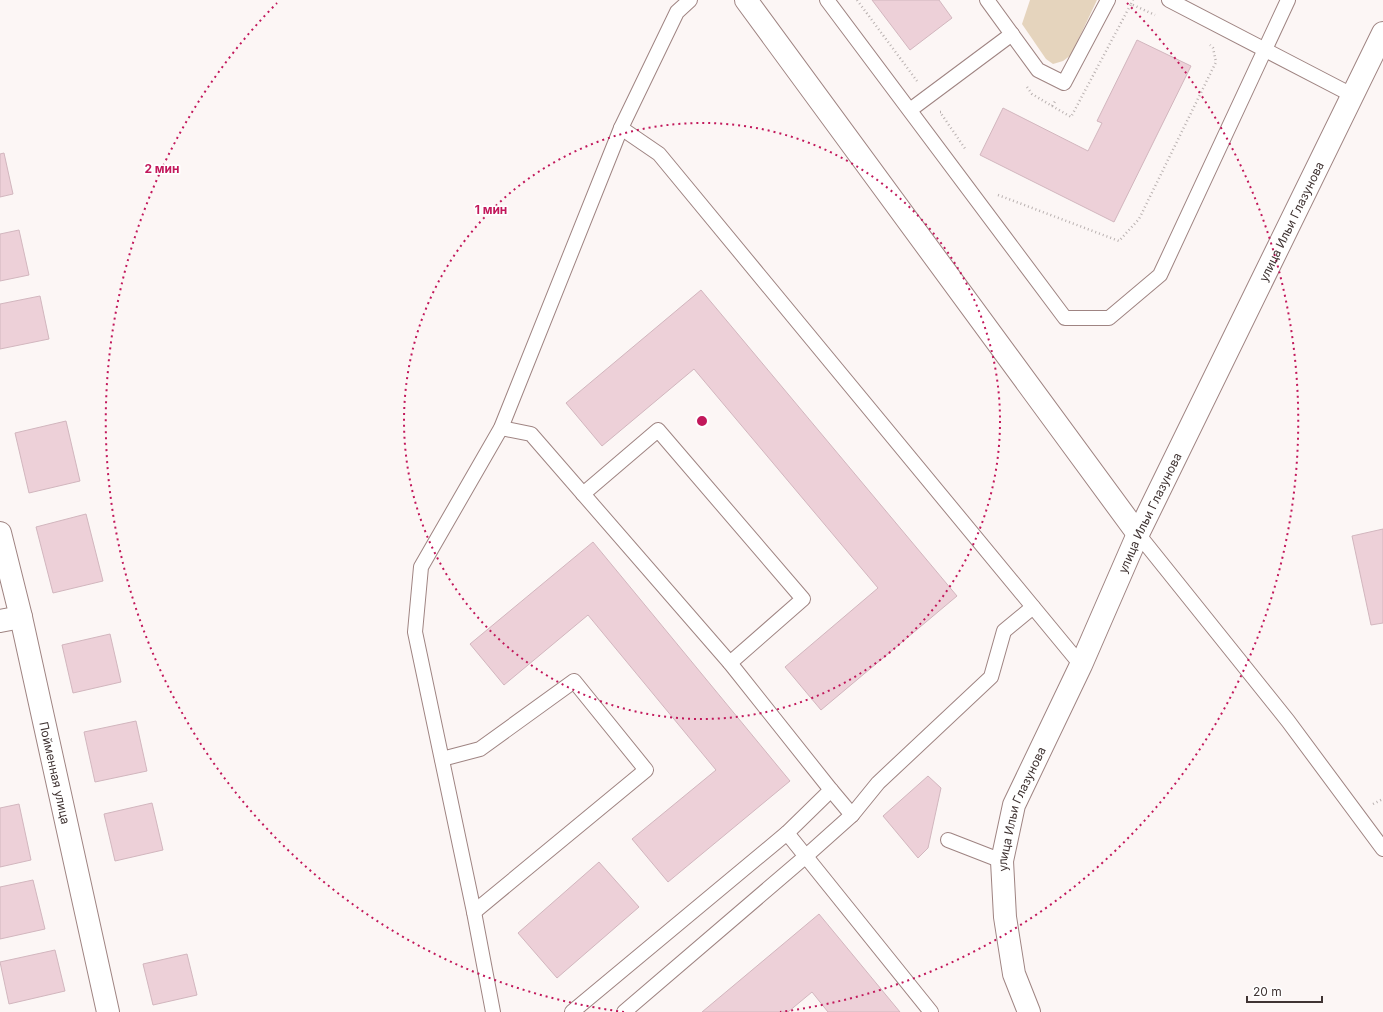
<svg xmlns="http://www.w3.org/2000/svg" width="1383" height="1012" font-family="Inter,sans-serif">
	<rect width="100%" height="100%" fill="#fcf6f5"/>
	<polygon fill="#e5d4bd" points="1030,0 1097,0 1071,55 1063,61 1053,64 1046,59 1022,24"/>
	<g fill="#edd0d8" stroke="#d2b6be">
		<polygon points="872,0 939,0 952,18 910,50"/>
		<polygon points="1137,40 1191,66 1114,222 980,155 1003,108 1088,151 1102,123 1097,121"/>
		<polygon points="4,153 13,194 0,197 0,154"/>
		<polygon points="19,230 29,275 0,281 0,234"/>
		<polygon points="701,290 957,596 821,710 785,667 878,588 694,369 602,446 566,403"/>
		<polygon points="40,296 49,339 0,349 0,304"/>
		<polygon points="66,421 80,481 29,493 15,433"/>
		<polygon points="86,514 103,581 53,593 36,527"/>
		<polygon points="1383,529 1383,623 1371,625 1352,536"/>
		<polygon points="593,542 790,781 668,882 632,839 716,770 588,615 504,685 470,644"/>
		<polygon points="110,634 121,682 73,693 62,645"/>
		<polygon points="136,721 147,771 95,782 84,732"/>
		<polygon points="928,776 941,788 928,848 918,858 883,816"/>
		<polygon points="152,803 163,850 115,861 104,814"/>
		<polygon points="19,804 31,860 0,867 0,808"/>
		<polygon points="599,862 639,907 557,978 518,933"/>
		<polygon points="33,880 45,929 0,939 0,887"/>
		<polygon points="819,914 900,1012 828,1012 812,992 788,1012 702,1012"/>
		<polygon points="55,950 65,991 9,1004 0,962"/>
		<polygon points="187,954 197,995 153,1005 143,964"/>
	</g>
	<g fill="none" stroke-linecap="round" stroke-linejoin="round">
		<g stroke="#9f8482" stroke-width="16">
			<g id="service">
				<polyline points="827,0 1065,318 1109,318 1160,275 1288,0"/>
				<polyline points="987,0 1038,70 1064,83 1108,0"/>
				<polyline points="1169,0 1352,95"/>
				<polyline points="910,110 1012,34"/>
				<polyline points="621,128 659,154 1081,665"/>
				<polyline points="501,428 531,434 730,663 831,790 852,815"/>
				<polyline points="583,494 658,430 803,599 730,663"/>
				<polyline points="1138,534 1288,721 1383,849"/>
				<polyline points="442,759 480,749 574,681 646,770 474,912"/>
				<polyline points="787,833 931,1012"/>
				<polyline points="948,840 1002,861"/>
				<polyline points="493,1012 474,912 415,632 421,567 501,428 621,128 677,12 690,0"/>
				<polyline points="572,1012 787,833 831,790"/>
				<polyline points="624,1012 805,857 852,815 878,783 991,677 1004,631 1033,607"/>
			</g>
		</g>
		<g stroke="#9f8482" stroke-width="24">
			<g id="minor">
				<polyline points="746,0 1138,534"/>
				<path id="s1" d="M0 533 21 617 108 1012"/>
				<polyline points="0,621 21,617"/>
				<path id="s2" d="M1029 1012 1014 974 1005 917 1002 861 1014 805 1081 665 1138 534 1383 33"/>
			</g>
		</g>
		<g stroke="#b9b1b0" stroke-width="2.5" stroke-dasharray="1 3" stroke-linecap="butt">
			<polyline points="857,0 917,81"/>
			<polyline points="1131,4 1133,0"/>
			<polyline points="1027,87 1032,94 1052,106 1056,100"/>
			<polyline points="1052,106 1071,117 1131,4 1155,15"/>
			<polyline points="941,112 940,112 966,150"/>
			<polyline points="998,195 1119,241 1139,219 1216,62 1213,48 1210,45"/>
			<polyline points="1373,804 1383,799"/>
		</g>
		<use href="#service" stroke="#fff" stroke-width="14"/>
		<use href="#minor" stroke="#fff" stroke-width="22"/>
	</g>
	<g fill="none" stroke="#c2185b" stroke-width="2" stroke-dasharray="2 4">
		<circle cx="702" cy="421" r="298"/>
		<path d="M624 1012A596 596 0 0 1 277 3M1127 3A596 596 0 0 1 780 1012"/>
	</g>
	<g text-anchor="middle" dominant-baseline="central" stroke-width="3.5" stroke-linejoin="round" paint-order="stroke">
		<g font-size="12" fill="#403433" stroke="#fff">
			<text stroke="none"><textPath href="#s2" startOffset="858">улица Ильи Глазунова</textPath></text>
			<text stroke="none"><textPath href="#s2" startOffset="534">улица Ильи Глазунова</textPath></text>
			<text stroke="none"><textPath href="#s1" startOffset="246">Пойменная улица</textPath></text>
			<text stroke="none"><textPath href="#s2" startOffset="210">улица Ильи Глазунова</textPath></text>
		</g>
	</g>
	<circle cx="702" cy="421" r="6" fill="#c2185b" stroke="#fff" stroke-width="2"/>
	<g font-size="12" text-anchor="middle" font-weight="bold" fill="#c2185b" stroke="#fff" stroke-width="3.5" stroke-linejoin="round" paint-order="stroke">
		<text x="162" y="173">2 мин</text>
		<text x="491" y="214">1 мин</text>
	</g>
	<path d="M1247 996v6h75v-6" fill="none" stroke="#403433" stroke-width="2"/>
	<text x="1253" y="996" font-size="12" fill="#403433" stroke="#ffffff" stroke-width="3" paint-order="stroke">20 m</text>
</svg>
